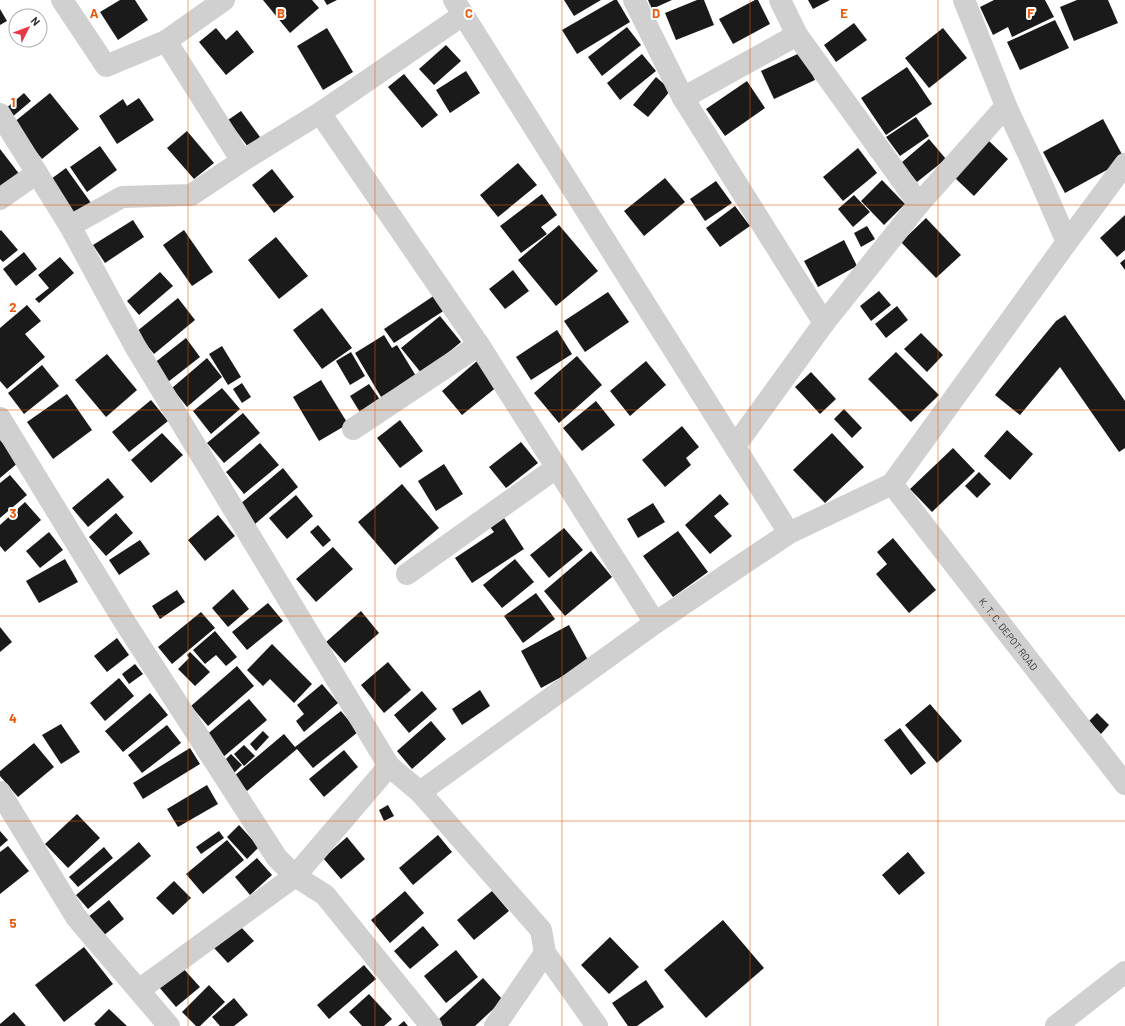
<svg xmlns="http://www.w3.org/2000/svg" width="1125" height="1026" font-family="Barlow,sans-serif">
	<rect width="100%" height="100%" fill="#fff"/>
	<g fill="#1a1a1a">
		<polygon points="120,0 135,0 148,20 118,40 100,12"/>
		<polygon points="263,0 312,0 319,8 290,33"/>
		<polygon points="324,0 337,0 327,5"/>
		<polygon points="564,0 601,0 574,16"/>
		<polygon points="614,0 617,0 630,22 577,54 562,30"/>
		<polygon points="648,0 672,0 652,9"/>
		<polygon points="697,0 704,0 714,25 676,40 665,13"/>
		<polygon points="755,0 758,0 770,24 733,44 719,19"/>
		<polygon points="808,0 830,0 813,9"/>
		<polygon points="994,0 1045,0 1054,17 1012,37 1008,27 993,35 980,7"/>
		<polygon points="1077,0 1108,0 1118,23 1074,41 1060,7"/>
		<polygon points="0,9 7,21 0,25"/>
		<polygon points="1055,20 1069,48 1020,70 1007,42"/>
		<polygon points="854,23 867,40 836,62 824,45"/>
		<polygon points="627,27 641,45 602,76 588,57"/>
		<polygon points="216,28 226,40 237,30 254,52 226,75 199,42"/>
		<polygon points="327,28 353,72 323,90 297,46"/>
		<polygon points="943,28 967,58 929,88 905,58"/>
		<polygon points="446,45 461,61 434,85 419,69"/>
		<polygon points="802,52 815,80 774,99 761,71"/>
		<polygon points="642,54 656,71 620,100 607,83"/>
		<polygon points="907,67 932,104 886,135 861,98"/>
		<polygon points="466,71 480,93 450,113 436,90"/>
		<polygon points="404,74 438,115 422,128 388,87"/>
		<polygon points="656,77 671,90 648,117 633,105"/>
		<polygon points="747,81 765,108 725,136 706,109"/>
		<polygon points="24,93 31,101 11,118 4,110"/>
		<polygon points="50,93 79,129 42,159 13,123"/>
		<polygon points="139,98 154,120 117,144 99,116 123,99 127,106"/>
		<polygon points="241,111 260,137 248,147 228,120"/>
		<polygon points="916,117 929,136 900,156 886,137"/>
		<polygon points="1103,119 1125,160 1065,193 1043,152"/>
		<polygon points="187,131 214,163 194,179 167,148"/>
		<polygon points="929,139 946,159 917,182 901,163"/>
		<polygon points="989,141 1008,159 974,196 955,178"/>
		<polygon points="100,146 117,170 87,192 70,167"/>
		<polygon points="858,148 877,173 843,201 823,177"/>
		<polygon points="0,149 20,175 0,191"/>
		<polygon points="518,163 537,185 498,217 480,195"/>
		<polygon points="66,168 91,203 71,216 47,182"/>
		<polygon points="272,169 294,197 274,213 252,185"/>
		<polygon points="665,178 685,202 644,236 624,211"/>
		<polygon points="882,180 905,204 884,225 861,201"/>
		<polygon points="716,181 732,203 705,221 690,199"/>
		<polygon points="542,194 557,215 541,227 547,234 521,253 500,226"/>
		<polygon points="854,195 870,212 853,227 838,209"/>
		<polygon points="735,206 750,226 720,247 706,228"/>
		<polygon points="1125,215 1125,250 1117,257 1100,238"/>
		<polygon points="926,218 961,255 936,278 901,242"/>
		<polygon points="133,220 144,237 105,263 93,245"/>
		<polygon points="559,225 598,271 556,306 518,260"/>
		<polygon points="867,226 875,239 861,247 854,233"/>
		<polygon points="1,230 18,250 3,262 0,259 0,231"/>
		<polygon points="184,230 213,272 192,286 163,245"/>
		<polygon points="276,237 308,276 279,299 248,260"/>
		<polygon points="844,240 857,266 818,287 804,261"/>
		<polygon points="24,252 37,269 16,286 3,269"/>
		<polygon points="60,257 74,273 39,303 35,299 49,288 38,275"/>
		<polygon points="1125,259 1125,270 1120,263"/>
		<polygon points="513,270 529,291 505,309 489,289"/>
		<polygon points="160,272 173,286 139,315 127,301"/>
		<polygon points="879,291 891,305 871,321 860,306"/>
		<polygon points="608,292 629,322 585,352 564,321"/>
		<polygon points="438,293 448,308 394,343 384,329"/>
		<polygon points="178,298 195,320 154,354 136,332"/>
		<polygon points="27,305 41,321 25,334 45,357 7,389 0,381 0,328"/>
		<polygon points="897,306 908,320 886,338 875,324"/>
		<polygon points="322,308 352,348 322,369 293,330"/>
		<polygon points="1065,315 1125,401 1125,448 1119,452 1060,367 1020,415 995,395 1056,321"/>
		<polygon points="440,316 461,342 422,374 401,348"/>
		<polygon points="557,330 572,354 531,380 516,357"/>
		<polygon points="921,333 943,355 927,372 904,349"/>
		<polygon points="384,335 392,348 397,345 416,376 381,397 355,353"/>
		<polygon points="186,338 200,357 168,382 153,364"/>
		<polygon points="222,346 241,377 228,385 209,354"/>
		<polygon points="351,352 365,376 350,385 336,361"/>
		<polygon points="896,352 939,395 911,422 868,379"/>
		<polygon points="107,354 137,390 106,417 75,380"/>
		<polygon points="577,356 602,385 559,423 534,393"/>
		<polygon points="207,358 222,377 187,407 172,388"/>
		<polygon points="477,361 498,386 462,415 442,391"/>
		<polygon points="646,361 666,385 630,416 610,391"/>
		<polygon points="42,365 59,386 24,414 8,393"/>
		<polygon points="811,372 836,399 820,414 795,387"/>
		<polygon points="321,380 348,424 319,441 293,397"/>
		<polygon points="242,383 251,397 242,403 233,389"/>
		<polygon points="369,384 381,401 361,414 350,396"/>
		<polygon points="222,388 240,409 211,434 193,411"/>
		<polygon points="67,394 92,430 53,459 27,422"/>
		<polygon points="151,400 168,421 129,452 112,432"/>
		<polygon points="596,401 615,425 582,451 563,428"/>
		<polygon points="844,409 862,428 852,438 834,419"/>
		<polygon points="243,413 260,433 224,463 207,443"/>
		<polygon points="400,420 423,451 400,468 377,438"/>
		<polygon points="682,426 699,447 686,458 691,465 665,487 642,460"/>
		<polygon points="1007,430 1033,454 1010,480 984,456"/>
		<polygon points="162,433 183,455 151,483 131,460"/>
		<polygon points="832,433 864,467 825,503 793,470"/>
		<polygon points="0,440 19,462 0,478"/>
		<polygon points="521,442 538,463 506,488 489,467"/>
		<polygon points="260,443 279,465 244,494 226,472"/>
		<polygon points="953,448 975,471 932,512 910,489"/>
		<polygon points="444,464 463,494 436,511 418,481"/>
		<polygon points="283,468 298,487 255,524 239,505"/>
		<polygon points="979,472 991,484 977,498 965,486"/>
		<polygon points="10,475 27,495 0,518 0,483"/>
		<polygon points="108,478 124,497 88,527 72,508"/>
		<polygon points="402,484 439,528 395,565 358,522"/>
		<polygon points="720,494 729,504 714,516 732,536 710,554 685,525"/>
		<polygon points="296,495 313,516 287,539 269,518"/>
		<polygon points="25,502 41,520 5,552 0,546 0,525"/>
		<polygon points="653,503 665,522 638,538 627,519"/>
		<polygon points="116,513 133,533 106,556 89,537"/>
		<polygon points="218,515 235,536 205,561 188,540"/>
		<polygon points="504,518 524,549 472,583 455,558 494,532 490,527"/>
		<polygon points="318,525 331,540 323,547 310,532"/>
		<polygon points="564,528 583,550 549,578 530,555"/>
		<polygon points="678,531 708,572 673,597 643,556"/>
		<polygon points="49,532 63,550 40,568 26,551"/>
		<polygon points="893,538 936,590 909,613 876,574 887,564 877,552"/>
		<polygon points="140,540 150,554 119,575 109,560"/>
		<polygon points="333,547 353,569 316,602 296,579"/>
		<polygon points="591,551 612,577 565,616 544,591"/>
		<polygon points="65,559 78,582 39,603 26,581"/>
		<polygon points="515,559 534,582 502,608 483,585"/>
		<polygon points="233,589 249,609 228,627 212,608"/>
		<polygon points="177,590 185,602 160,619 152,606"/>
		<polygon points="536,593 555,619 523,643 504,616"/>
		<polygon points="268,603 283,621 247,650 232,632"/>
		<polygon points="361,611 379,633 345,663 326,642"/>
		<polygon points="201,612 215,628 172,664 158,647"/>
		<polygon points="569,625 589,662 541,688 521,651"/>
		<polygon points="0,627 12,642 0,652"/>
		<polygon points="215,631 237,657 226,666 216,655 205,664 193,650"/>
		<polygon points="117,638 129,655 107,672 94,656"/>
		<polygon points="272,644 312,684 294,703 270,679 263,686 247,670"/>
		<polygon points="190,652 210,672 195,686 178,669 189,658 187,655"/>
		<polygon points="388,662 411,690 384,713 361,685"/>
		<polygon points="135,664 143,674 129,684 122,674"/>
		<polygon points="237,666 254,686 208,726 191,706"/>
		<polygon points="119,678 134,696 105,721 90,703"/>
		<polygon points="322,684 338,703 304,732 296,721 304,714 297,705"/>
		<polygon points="480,690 490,706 462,725 452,709"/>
		<polygon points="422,691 437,709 409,733 394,715"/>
		<polygon points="150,693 168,715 123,752 105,731"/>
		<polygon points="249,699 267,720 222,758 204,737"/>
		<polygon points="930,704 962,741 937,763 905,725"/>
		<polygon points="341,711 358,732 313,768 297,749 247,791 234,776 284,734 295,747"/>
		<polygon points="1097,713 1109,725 1101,734 1089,721"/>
		<polygon points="431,721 446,739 412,769 397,751"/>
		<polygon points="61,724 80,752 61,764 42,735"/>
		<polygon points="167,725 181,743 142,773 128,755"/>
		<polygon points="900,728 926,763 911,775 884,740"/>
		<polygon points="263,731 269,737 256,751 250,744"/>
		<polygon points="34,743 54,767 18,797 0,776 0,771"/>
		<polygon points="244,745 255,756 244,766 234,754"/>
		<polygon points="190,748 200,764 143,799 133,783"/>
		<polygon points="344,750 358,767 324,797 309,779"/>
		<polygon points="231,754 242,765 233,774 222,763"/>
		<polygon points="207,785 218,804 178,827 167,809"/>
		<polygon points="388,805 394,816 384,821 379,810"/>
		<polygon points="77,814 100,838 68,868 45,844"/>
		<polygon points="239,825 259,847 247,859 227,837"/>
		<polygon points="0,831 8,840 0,847"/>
		<polygon points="219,831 224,838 201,854 196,847"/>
		<polygon points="438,835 452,852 413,885 399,868"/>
		<polygon points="347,837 365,859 341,879 323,858"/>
		<polygon points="227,840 244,860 203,894 186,874"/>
		<polygon points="139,842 151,856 88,909 76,895"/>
		<polygon points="8,846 29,871 0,894 0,852"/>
		<polygon points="104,847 113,858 78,887 69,877"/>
		<polygon points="908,852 925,873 899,895 882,875"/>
		<polygon points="257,858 272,875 250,895 235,877"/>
		<polygon points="174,881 191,898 173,915 156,898"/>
		<polygon points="405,891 424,913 390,943 371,920"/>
		<polygon points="492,891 509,911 474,940 457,920"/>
		<polygon points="109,900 124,919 103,936 88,917"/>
		<polygon points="723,920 764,968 706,1018 664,970"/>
		<polygon points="240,926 254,941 228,963 214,948"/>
		<polygon points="423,926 439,945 410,969 394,951"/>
		<polygon points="610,937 639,967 609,994 581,965"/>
		<polygon points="84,947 113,984 64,1022 35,985"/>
		<polygon points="456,950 478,977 446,1003 424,976"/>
		<polygon points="364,965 376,979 329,1019 317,1005"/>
		<polygon points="182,967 200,987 176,1007 159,987"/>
		<polygon points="483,978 503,1000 475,1026 443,1026 438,1020"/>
		<polygon points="646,980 664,1007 637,1026 628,1026 612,1003"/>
		<polygon points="209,985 225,1002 200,1026 196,1026 182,1012"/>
		<polygon points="369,994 392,1019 384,1026 362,1026 349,1012"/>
		<polygon points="234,998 248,1015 234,1026 220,1026 212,1017"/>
		<polygon points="109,1009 127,1026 96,1026 94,1024"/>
		<polygon points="14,1012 26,1026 0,1026 0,1024"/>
		<polygon points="404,1021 408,1026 398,1026"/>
	</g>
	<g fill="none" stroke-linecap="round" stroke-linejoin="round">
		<g stroke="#d0d0d0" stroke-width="22">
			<polyline points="62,0 106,66 166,41"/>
			<polyline points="224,0 166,41 242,161 320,113 463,15"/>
			<polyline points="454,0 789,533"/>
			<polyline points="634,0 683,98 824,323"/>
			<polyline points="780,0 797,35 919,204"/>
			<polyline points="964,0 1006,106 1033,164 1067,242"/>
			<polyline points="683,98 797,35"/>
			<polyline points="320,113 479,345 655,623"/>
			<polyline points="0,114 70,226 135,346 389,766 420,792 541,930 545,953 597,1026"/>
			<polyline points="0,199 37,173"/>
			<polyline points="70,226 122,197 191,195 242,161"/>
			<polyline points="0,418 124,621 277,858 295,876 325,895 431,1026"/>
			<polyline points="353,429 479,345"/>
			<polyline points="735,446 824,323 919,204 1006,106"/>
			<path id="s1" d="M892 484 1125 784"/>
			<polyline points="407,574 556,468"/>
			<polyline points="0,792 76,917 169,1026"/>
			<polyline points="420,792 655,623 789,533 892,484 1067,242 1125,164"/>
			<polyline points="139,990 295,876 389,766"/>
			<polyline points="495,1026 545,953"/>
			<polyline points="1056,1026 1125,972"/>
		</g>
	</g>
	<path fill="none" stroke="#e8590c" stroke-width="1" stroke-opacity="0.55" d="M188 0V1026M375 0V1026M562 0V1026M750 0V1026M938 0V1026M0 205H1125M0 410H1125M0 616H1125M0 821H1125"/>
	<g text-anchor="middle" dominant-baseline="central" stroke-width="4" stroke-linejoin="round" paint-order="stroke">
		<g font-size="10" fill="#333" stroke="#fff">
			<text stroke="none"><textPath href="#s1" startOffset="190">K. T. C. DEPOT ROAD</textPath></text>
		</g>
	</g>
	<g font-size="13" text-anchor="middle" font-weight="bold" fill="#e8590c" stroke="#fff" stroke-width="4" stroke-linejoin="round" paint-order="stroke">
		<text x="94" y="18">A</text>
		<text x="281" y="18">B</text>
		<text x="469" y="18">C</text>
		<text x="656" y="18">D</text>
		<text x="844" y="18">E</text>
		<text x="1031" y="18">F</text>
		<text x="13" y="107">1</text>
		<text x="13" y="312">2</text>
		<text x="13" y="518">3</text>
		<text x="13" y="723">4</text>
		<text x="13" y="928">5</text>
	</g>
	<g transform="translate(28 28) rotate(48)"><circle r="19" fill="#ffffff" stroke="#adadad"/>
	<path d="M0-3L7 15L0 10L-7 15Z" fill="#e63946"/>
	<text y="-6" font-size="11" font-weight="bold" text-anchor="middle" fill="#333333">N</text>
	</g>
</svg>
